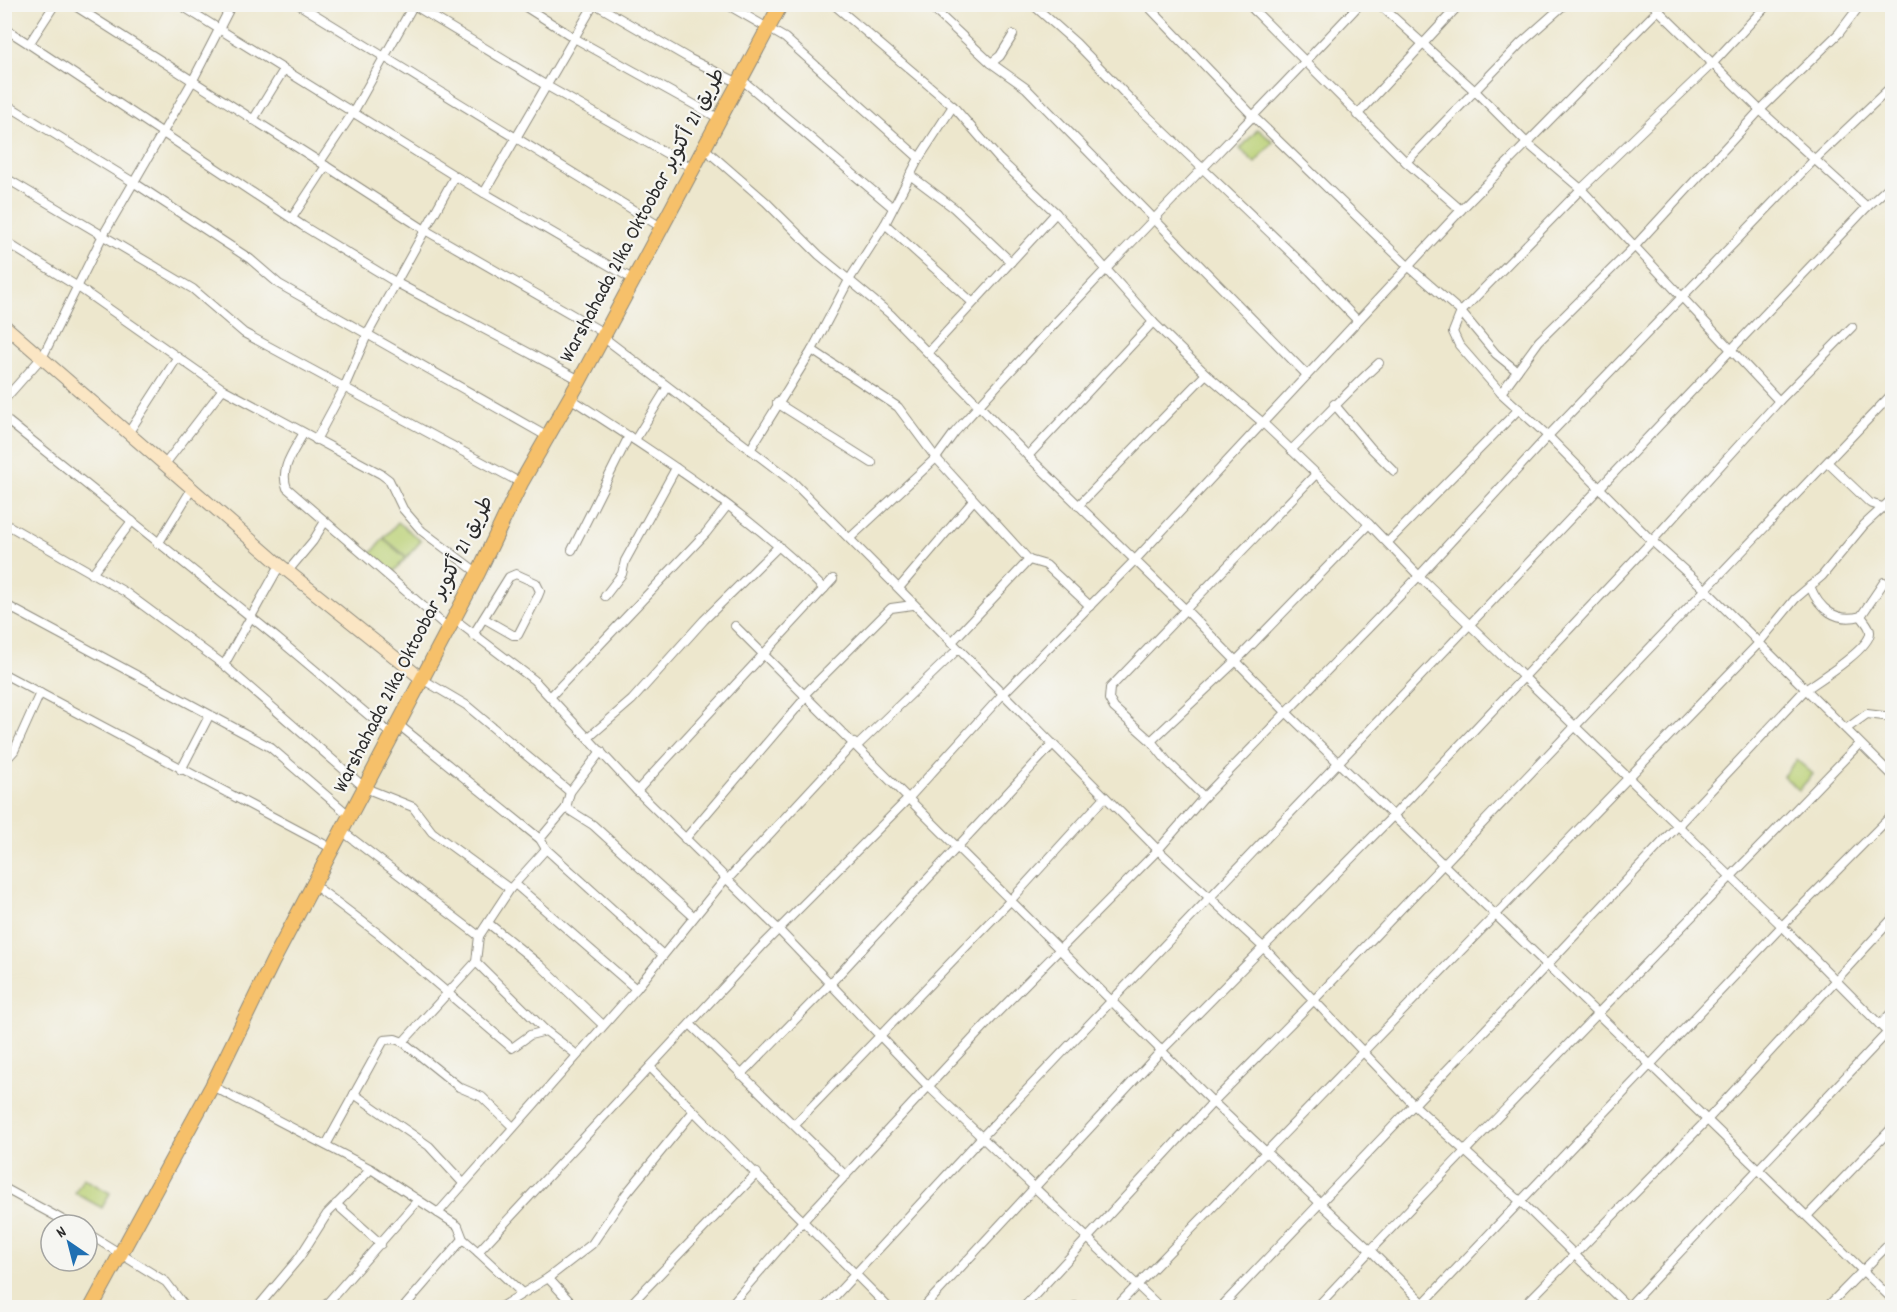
<svg xmlns="http://www.w3.org/2000/svg" width="1897" height="1312" font-family="Dekko,'Playpen Sans Arabic',sans-serif">
	<rect width="100%" height="100%" fill="#f6f6f2"/>
	<filter id="ink" filterUnits="userSpaceOnUse"><feTurbulence type="fractalNoise" baseFrequency=".0167" numOctaves="2"/><feDisplacementMap in="SourceGraphic" scale="12" xChannelSelector="R" yChannelSelector="G"/><feConvolveMatrix kernelMatrix="1 2 1 2 8 2 1 2 1" color-interpolation-filters="sRGB"/></filter>
	<filter id="wash" filterUnits="userSpaceOnUse"><feTurbulence type="fractalNoise" baseFrequency=".008" numOctaves="4" result="noise"/><feDisplacementMap in="SourceGraphic" scale="24" xChannelSelector="R" yChannelSelector="G"/><feGaussianBlur stdDeviation="1.35" result="paint"/><feColorMatrix in="noise" values="0 0 0 0 0 0 0 0 0 0 0 0 0 0 0 0 0 1.4 0 .05"/><feComposite in="paint" operator="in"/></filter>
	<g filter="url(#wash)">
		<rect width="100%" height="100%" fill="#ede7cd"/>
		<g fill="#bad074" stroke="#727e50" stroke-width="1.5">
			<polygon points="1258,129 1273,142 1255,163 1240,149"/>
			<polygon points="398,522 421,541 407,557 384,538"/>
			<polygon points="383,539 406,558 392,574 370,555"/>
			<polygon points="1797,760 1813,774 1799,790 1783,776"/>
			<polygon points="83,1178 110,1193 102,1208 75,1193"/>
		</g>
	</g>
	<g filter="url(#ink)">
		<g fill="none" stroke-linecap="round" stroke-linejoin="round">
			<g stroke="#8c897c" stroke-width="10">
				<g id="street">
					<polyline points="55,4 29,44 303,226 397,283 580,380"/>
					<polyline points="72,4 320,162"/>
					<polyline points="179,4 455,176 634,280"/>
					<polyline points="298,4 661,227"/>
					<polyline points="412,4 547,86 692,168"/>
					<polyline points="521,4 576,39 720,119"/>
					<polyline points="595,4 690,59 739,83"/>
					<polyline points="726,4 785,38 919,158"/>
					<polyline points="833,4 953,106 999,159 1056,213 1153,322 1206,374 1262,422 1369,524 1419,576 1782,926 1892,1037"/>
					<polyline points="928,4 991,63 1026,88 1306,374"/>
					<polyline points="1032,4 1076,43 1136,105 1310,271 1357,320"/>
					<polyline points="1146,4 1254,117 1408,266 1461,312 1496,354 1517,371"/>
					<polyline points="1248,4 1406,162 1461,210"/>
					<polyline points="1379,4 1476,92 1527,143 1581,189 1779,401"/>
					<polyline points="1652,4 1760,110 1867,207"/>
					<polyline points="1768,4 1713,63 1581,189 1461,312 1453,332 1459,345 1501,393 1548,436 1652,541 1705,589 1892,775"/>
					<polyline points="1255,11 1261,4"/>
					<polyline points="4,28 29,44"/>
					<polyline points="991,63 1000,56 1013,35"/>
					<polyline points="741,79 892,207"/>
					<polyline points="4,103 133,182 250,259 279,284 548,437"/>
					<polyline points="1357,115 1460,4"/>
					<polyline points="253,120 283,71"/>
					<polyline points="704,148 766,202 819,255 890,314 1028,456 1186,610 1287,713 1892,1299"/>
					<polyline points="1406,162 1521,43 1565,4"/>
					<polyline points="326,166 425,230 604,333"/>
					<polyline points="910,175 954,208 1011,262"/>
					<polyline points="4,177 193,289 244,333 521,483"/>
					<polyline points="484,193 594,4"/>
					<polyline points="292,218 326,166 320,162 354,111 414,4"/>
					<polyline points="885,224 972,302"/>
					<polyline points="4,241 78,287 223,389 381,474 389,480 403,509 422,531 478,573"/>
					<polyline points="603,337 793,482 1158,850 1263,947 1413,1104 1521,1202 1629,1308"/>
					<polyline points="812,350 898,407 936,458 1029,560 1046,565 1090,606"/>
					<polyline points="929,351 1056,213"/>
					<polyline points="1501,393 1539,341 1634,247 1760,110 1839,33 1861,4"/>
					<path d="M570 398C658 455 750 513 824 589"/>
					<polyline points="4,400 43,356 102,237 192,82 232,4"/>
					<polyline points="777,403 872,463"/>
					<polyline points="1334,404 1371,448 1394,471"/>
					<polyline points="4,418 277,638 392,735"/>
					<polyline points="129,432 177,358"/>
					<path d="M303 434C294 451 279 469 287 488L448 628"/>
					<polyline points="316,440 344,388 367,335 455,176"/>
					<polyline points="635,440 667,388"/>
					<polyline points="750,450 812,350 849,280 885,224 919,158 953,106"/>
					<path d="M1291 450C1321 421 1348 391 1379 363"/>
					<polyline points="1028,456 1153,322"/>
					<polyline points="1828,463 1870,503 1882,507"/>
					<polyline points="165,464 223,389"/>
					<polyline points="1078,506 1206,374"/>
					<polyline points="4,523 125,592 224,665 365,788 413,807 432,832 510,889"/>
					<path d="M850 538 936 458 955 432C1086 286 1225 147 1360 4"/>
					<polyline points="1388,542 1519,409"/>
					<polyline points="158,544 193,487"/>
					<polyline points="572,550 629,436"/>
					<polyline points="288,571 313,541 324,523"/>
					<polyline points="92,574 132,521"/>
					<path d="M1810 586C1819 609 1836 623 1861 616L1884 582"/>
					<polyline points="899,588 973,501"/>
					<polyline points="605,596 622,574 625,561 676,468"/>
					<polyline points="4,604 270,747 350,816"/>
					<polyline points="454,619 534,680 637,791 778,929 928,1086 1161,1308"/>
					<polyline points="735,626 1213,1102 1370,1250 1428,1308"/>
					<polyline points="473,635 509,577 516,574 536,583 540,591 538,596 518,635 513,635 485,619"/>
					<polyline points="951,643 1029,560"/>
					<polyline points="224,665 280,565"/>
					<polyline points="4,674 333,849"/>
					<polyline points="422,679 466,705 570,792"/>
					<polyline points="804,695 891,608 913,605"/>
					<polyline points="551,696 706,533 727,506"/>
					<polyline points="399,725 540,839 546,849 663,955"/>
					<polyline points="1846,729 1867,714 1892,717"/>
					<polyline points="588,738 632,700 704,620 779,546"/>
					<polyline points="1151,741 1236,661 1369,524"/>
					<polyline points="857,746 957,650"/>
					<polyline points="4,762 14,751 40,693"/>
					<polyline points="181,770 209,716"/>
					<polyline points="637,791 833,579"/>
					<polyline points="1204,797 1167,761 1151,741 1114,708 1109,699 1110,688 1315,475"/>
					<polyline points="566,808 593,825 693,916"/>
					<polyline points="342,831 479,936 510,889 546,849"/>
					<polyline points="540,839 566,808 570,792 601,751"/>
					<polyline points="685,839 806,697"/>
					<polyline points="727,880 854,743"/>
					<polyline points="515,884 636,989"/>
					<polyline points="314,885 380,935 512,1048 530,1035 546,1031 577,1055"/>
					<polyline points="488,923 540,965 603,1025"/>
					<polyline points="476,962 546,1031"/>
					<polyline points="690,1024 846,1176"/>
					<polyline points="1880,1025 1892,1012"/>
					<polyline points="403,1042 459,1087 482,1097 512,1126"/>
					<polyline points="650,1067 889,1308"/>
					<polyline points="741,1075 829,985 1052,745"/>
					<polyline points="212,1086 371,1169 458,1226 463,1239 478,1252 762,946 907,800 1003,694 1135,560 1461,210 1664,4"/>
					<polyline points="354,1094 429,1146 463,1183"/>
					<polyline points="795,1124 1010,901 1105,797"/>
					<polyline points="326,1145 384,1040 395,1039 403,1042 476,962 479,936"/>
					<polyline points="4,1188 72,1225"/>
					<polyline points="336,1204 381,1244"/>
					<polyline points="438,1213 636,989 726,878"/>
					<polyline points="1808,1215 1892,1128"/>
					<polyline points="87,1233 166,1282 186,1308"/>
					<polyline points="478,1252 522,1293"/>
					<polyline points="548,1278 576,1308"/>
					<polyline points="636,1301 644,1308"/>
					<polyline points="1075,1306 1076,1308"/>
					<polyline points="257,1308 299,1258 327,1214 371,1169"/>
					<polyline points="323,1308 418,1200"/>
					<polyline points="403,1308 463,1239"/>
					<polyline points="499,1308 548,1278 592,1244 626,1194 693,1112"/>
					<polyline points="627,1308 757,1173"/>
					<polyline points="728,1308 804,1220 993,1017 1158,850 1204,797 1419,576 1548,436 1814,160 1892,86"/>
					<polyline points="824,1308 981,1138 1867,207 1892,184"/>
					<polyline points="923,1308 1162,1050 1393,816 1652,541 1779,401 1852,327"/>
					<polyline points="1023,1308 1213,1102 1314,1000 1892,394"/>
					<polyline points="1115,1308 1758,644 1795,599 1822,576 1864,525 1892,499"/>
					<path d="M1220 1308 1548 964 1805 690C1818 681 1871 648 1870 632 1870 626 1864 621 1861 616"/>
					<path d="M1316 1308C1495 1117 1678 932 1859 744"/>
					<polyline points="1419,1308 1782,926 1892,815"/>
					<polyline points="1522,1308 1708,1119 1892,919"/>
					<polyline points="1627,1308 1888,1032"/>
					<polyline points="1826,1308 1892,1241"/>
				</g>
			</g>
			<g stroke="#8c897c" stroke-width="14">
				<polyline id="secondary" points="4,325 280,565 422,679"/>
			</g>
			<g stroke="#8c897c" stroke-width="16">
				<polyline id="primary" points="91,1308 212,1086 273,961 478,573 521,483 580,380 781,4"/>
			</g>
			<use href="#street" stroke="#fff" stroke-width="8"/>
			<use href="#secondary" stroke="#fbe6c4" stroke-width="12"/>
			<use href="#primary" stroke="#f6c06b" stroke-width="14"/>
		</g>
	</g>
	<g text-anchor="middle" dominant-baseline="central" stroke-width="4.5" stroke-linejoin="round" paint-order="stroke">
		<g font-size="21" fill="#2b2b2b" stroke="#f6f6f2">
			<text transform="translate(644 216) rotate(-62)">Warshahada 21ka Oktoobar طريق 21 أكتوبر</text>
			<text transform="translate(415 645) rotate(-63)">Warshahada 21ka Oktoobar طريق 21 أكتوبر</text>
		</g>
	</g>
	<rect width="1897" height="1312" fill="none" stroke="#f6f6f2" stroke-width="24"/>
	<g transform="translate(69 1243) rotate(325)"><circle r="28" fill="#f6f6f2" stroke="#a5a5a2" stroke-width="1.5"/>
	<path d="M0-4.5L10 22L0 15L-10 22Z" fill="#1f6fb2"/>
	<text y="-9" font-size="16" font-weight="bold" text-anchor="middle" fill="#2b2b2b">N</text>
	</g>
</svg>
